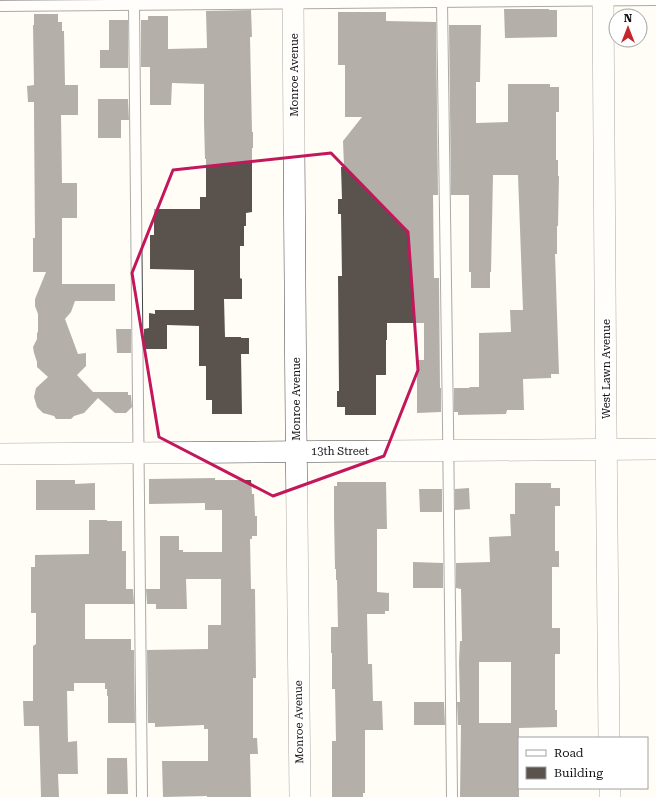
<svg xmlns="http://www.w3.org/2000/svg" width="656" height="797" font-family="'Roboto Serif',serif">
	<rect width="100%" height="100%" fill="#fffdf5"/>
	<g fill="#5a524d" fill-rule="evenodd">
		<polygon points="504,9 549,9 549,10 557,10 557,37 505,38"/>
		<polygon points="251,10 252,37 250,37 252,132 253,132 253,148 252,148 252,212 246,213 246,226 244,226 244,246 240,246 240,278 242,279 242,299 224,299 225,337 241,337 241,338 249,338 249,354 241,354 242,414 212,414 212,400 206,400 206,366 199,366 199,326 167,325 167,349 144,349 144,329 149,328 149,313 155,314 155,310 194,310 194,270 150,269 150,235 154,235 154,209 200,209 200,197 206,197 206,159 205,159 204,122 204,84 172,83 171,105 150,105 150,67 141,67 141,20 148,20 148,16 168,16 168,49 207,48 206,11"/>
		<polygon points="338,12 386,12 386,21 436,22 438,195 433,195 434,278 439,278 440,388 441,388 441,412 417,413 417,360 424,360 424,323 387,323 387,340 386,340 386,375 376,375 376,415 345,415 345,407 337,407 337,391 339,391 338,276 342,276 341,214 338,214 338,199 342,199 341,167 344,167 343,141 362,117 345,117 345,65 338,65"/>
		<polygon points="34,14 58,14 58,22 62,22 62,31 64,31 65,85 78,85 78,115 61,115 62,183 77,183 77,218 62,218 62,284 115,284 115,301 75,301 71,312 65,319 78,354 86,353 86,366 77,375 93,392 128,392 128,395 131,395 132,407 126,413 115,413 98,398 84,413 74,416 71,419 56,419 54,416 43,413 37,407 34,397 36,388 48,377 37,367 37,362 34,353 33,347 37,339 37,333 38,332 38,314 35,306 35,299 46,272 33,272 33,238 35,238 34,115 34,102 28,102 27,86 34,85 33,25 34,25"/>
		<polygon points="109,20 128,20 128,68 100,68 100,50 109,50"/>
		<polygon points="449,25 481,25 480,82 476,82 476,123 508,122 508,84 550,84 550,87 559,87 559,112 556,112 556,160 558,160 558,176 559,176 558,226 557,226 557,254 555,254 559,374 551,374 551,378 523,379 524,410 507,410 506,414 458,415 458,412 454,412 454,388 469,388 470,387 479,387 479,333 511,332 510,310 523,310 518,175 493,175 491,272 490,272 490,288 471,288 471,272 469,272 469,195 451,195"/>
		<polygon points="98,99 128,99 129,120 121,120 121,138 98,138"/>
		<polygon points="116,329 131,329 131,353 117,353"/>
		<polygon points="215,478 215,480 251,480 252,494 254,494 255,516 257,516 257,536 252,536 252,539 250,539 251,589 255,589 256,678 253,678 253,738 257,738 258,754 250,754 251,797 207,797 207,796 163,797 162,761 208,761 208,729 204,729 204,725 155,727 155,723 148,723 147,650 208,649 208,625 221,625 221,579 186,579 187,609 156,609 156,604 147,604 146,589 160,589 160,536 179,536 179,550 183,550 183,552 222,552 222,510 205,510 205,503 149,504 149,479"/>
		<polygon points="36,480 75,480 75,484 95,483 95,510 36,510"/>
		<polygon points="337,482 386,482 387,529 377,529 377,592 389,593 389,611 385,611 385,614 367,614 368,664 372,664 373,701 382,701 383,730 365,730 365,793 363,793 363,797 332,797 332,741 336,741 335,689 332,689 332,653 331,653 331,627 338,627 337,580 336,580 336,569 335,569 334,517 334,486 337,486"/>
		<path d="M515 483H551V488H560V506H555V551H559V567H552V628H560V654H555V710H557V727L519 728V797H460L461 725H458L457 702H460L459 662 460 641H462L461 589 456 588V563L490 562 489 537 511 536 510 514H515ZM479 662H511V723H479Z"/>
		<polygon points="469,488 470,509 455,510 455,489"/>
		<polygon points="419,489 442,489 442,512 420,512"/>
		<polygon points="89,520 107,520 107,521 122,521 122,551 126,551 126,589 133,589 134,604 85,604 85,639 131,639 131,650 134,650 135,723 108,723 108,696 107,696 107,689 105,689 105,683 74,683 74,691 67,691 68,742 77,741 78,774 58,774 59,797 41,797 39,726 24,726 23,701 33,701 33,646 36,644 36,613 31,613 31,567 35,567 35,555 89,554"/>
		<polygon points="413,562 443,563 443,588 413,588"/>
		<polygon points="414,702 444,702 445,725 414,725"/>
		<polygon points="107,758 127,758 128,794 107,794"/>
	</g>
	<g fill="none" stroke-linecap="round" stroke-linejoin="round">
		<g stroke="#444" stroke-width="12">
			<g id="lane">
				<polyline points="442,2 448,424 452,797"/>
				<polyline points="134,5 142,797"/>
				<polyline points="0,6 656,0"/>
			</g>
		</g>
		<g stroke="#444" stroke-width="22">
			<g id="street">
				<polyline points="293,0 296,425 300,797"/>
				<polyline points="603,0 606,423 609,738"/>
				<polyline points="0,454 656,449"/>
				<polyline points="610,788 610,797"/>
			</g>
		</g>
		<use href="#lane" stroke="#fff" stroke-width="10"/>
		<use href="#street" stroke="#fff" stroke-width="21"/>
	</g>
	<path d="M0 0H656V797H0ZM331 153 408 232 418 370 384 456 273 496 159 437 132 273 173 170Z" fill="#fffdf5" fill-opacity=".55" fill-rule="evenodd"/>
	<path fill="none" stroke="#c2185b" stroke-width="3" stroke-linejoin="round" d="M331 153 408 232 418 370 384 456 273 496 159 437 132 273 173 170Z"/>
	<g text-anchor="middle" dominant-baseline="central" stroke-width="4" stroke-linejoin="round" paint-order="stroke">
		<g font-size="11" fill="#111" stroke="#fff">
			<text transform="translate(294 75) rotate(-90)">Monroe Avenue</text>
			<text transform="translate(606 369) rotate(-90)">West Lawn Avenue</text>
			<text transform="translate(296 399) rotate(-90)">Monroe Avenue</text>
			<text x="340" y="451">13th Street</text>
			<text transform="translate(299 722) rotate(-91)">Monroe Avenue</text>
		</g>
	</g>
	<rect x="518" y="737" width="130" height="52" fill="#ffffff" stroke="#a0a0a0"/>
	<rect x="526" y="750" width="20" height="6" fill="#ffffff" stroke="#a0a0a0"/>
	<text x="554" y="757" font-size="12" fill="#111111">Road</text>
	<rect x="526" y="767" width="20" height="12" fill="#5a524d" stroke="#a0a0a0"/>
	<text x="554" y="777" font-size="12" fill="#111111">Building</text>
	<g transform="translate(628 28)"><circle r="19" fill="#ffffff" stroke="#a0a0a0"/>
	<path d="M0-3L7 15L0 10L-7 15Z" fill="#c4262e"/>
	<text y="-6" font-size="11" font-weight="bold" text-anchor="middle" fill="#111111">N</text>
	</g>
</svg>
